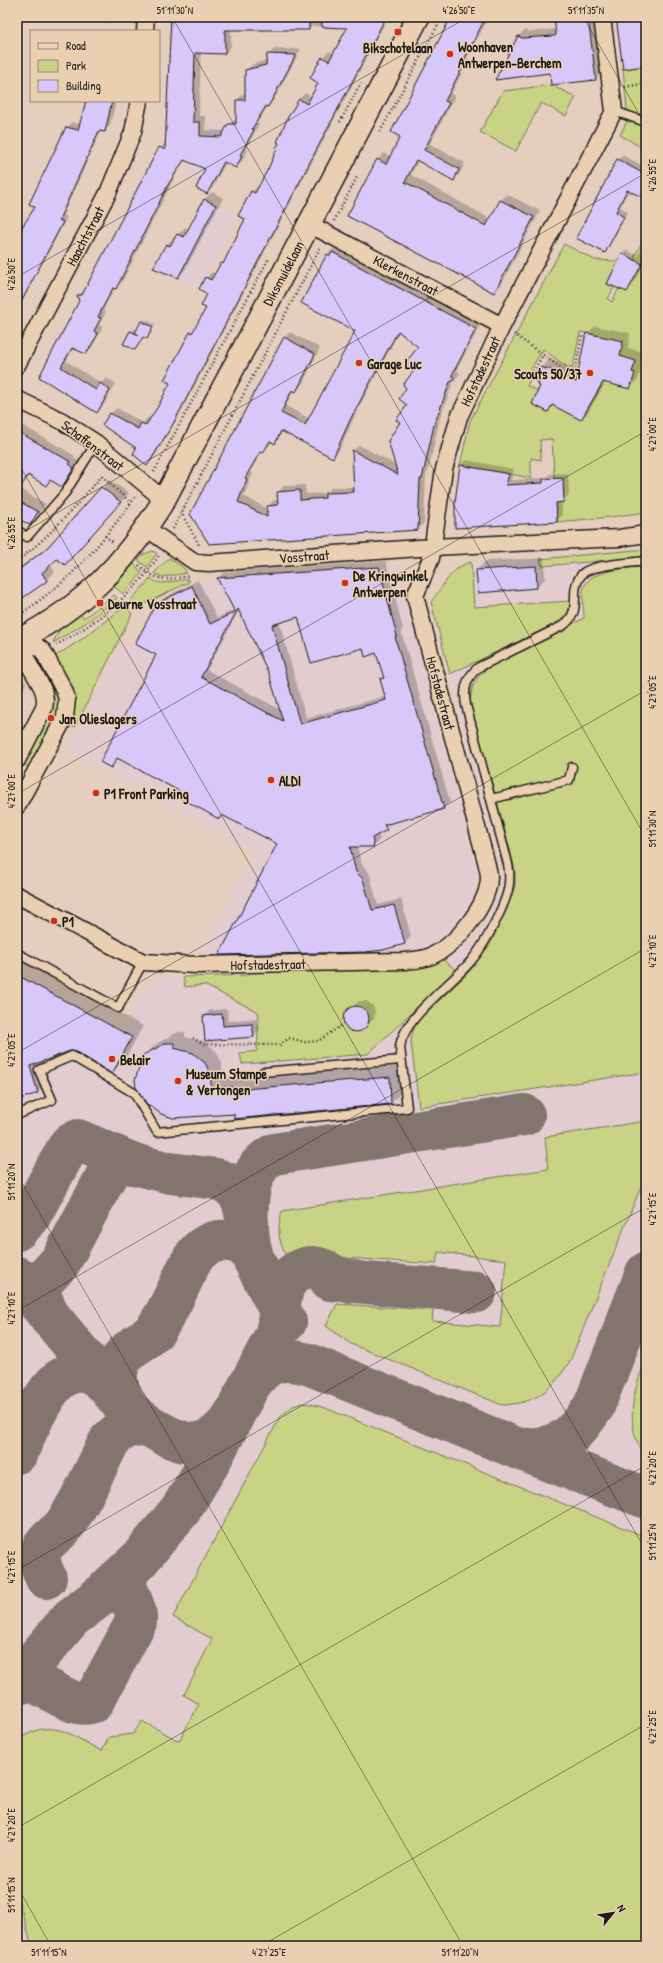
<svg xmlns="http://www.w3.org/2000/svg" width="663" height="1963" font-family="'Patrick Hand',sans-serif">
	<rect width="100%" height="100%" fill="#e6cebf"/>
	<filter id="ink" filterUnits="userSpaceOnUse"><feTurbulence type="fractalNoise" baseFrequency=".025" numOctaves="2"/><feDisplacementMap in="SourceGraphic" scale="8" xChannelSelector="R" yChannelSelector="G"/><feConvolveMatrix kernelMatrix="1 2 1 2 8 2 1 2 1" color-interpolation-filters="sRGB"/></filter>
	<g filter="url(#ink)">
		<g fill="#e2ccd0">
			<polygon points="212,123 244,124 210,189 187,177 191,155 202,143"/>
			<polygon points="204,199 238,216 199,289 166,272"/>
			<polygon points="646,549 646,1946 17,1946 17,974 122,1029 136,1003 145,991 154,984 163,979 249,975 249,969 385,966 463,942 475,945 500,891 502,873 431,602 453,573 464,564 565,557"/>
			<polygon points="397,565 475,862 477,882 473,901 461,922 447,939 431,948 412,955 200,956 255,852 67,751 125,639 135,644 156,604 192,586 217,578"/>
		</g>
		<g fill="#c8d386" stroke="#727851" fill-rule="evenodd">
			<polygon points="646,66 646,150 620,135 628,119 623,69"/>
			<polygon points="551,85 576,97 566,116 541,103 516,151 480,132 503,91"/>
			<path d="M564 244 595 260 618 261 607 284 614 287 608 299 612 302 641 244 646 246V512L611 517 557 522 552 439 540 440 541 460 531 458V478L460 465 470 421ZM580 332 586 333 601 387 581 420 552 404 548 412 532 404 538 391 527 386 531 378 527 376 543 349 568 368 573 366Z"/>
			<polygon points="646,549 646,557 542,566 540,559"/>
			<polygon points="152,551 157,553 147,567 138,560 142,555"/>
			<polygon points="169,558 183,567 187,573 162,577 154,573"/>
			<path d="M471 562 474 607 571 601 568 612 559 622 450 674 431 602C442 588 452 566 471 562Z"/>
			<polygon points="134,564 142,573 123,594 114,586"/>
			<path d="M646 566V1072L419 1107 411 1042 412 1034 415 1026 421 1018 468 973 491 943 515 886V871L510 849 471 707C469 688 475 677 490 667L584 618C584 609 581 596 584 587 589 569 630 569 646 566Z"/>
			<polygon points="151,578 156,582 163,583 188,579 189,582 136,608 130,601"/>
			<polygon points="114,595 117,598 90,620 53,643 59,630 80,614 84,618"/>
			<polygon points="125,606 132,614 75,727 71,726 74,710 54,657 82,639"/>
			<polygon points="42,663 60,696 58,714 30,768 21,763 53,698 51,689 38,665"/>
			<polygon points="441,958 456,970 368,1054 242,1064 240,1053 257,1051 259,1016 258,1012 204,985 185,987 183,977 249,975 249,969"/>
			<path d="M646 1121V1174L570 1361C553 1389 536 1404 502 1405L351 1344 326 1326 337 1304 433 1310 432 1321 500 1327 506 1260 438 1252 436 1264 285 1254C278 1239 277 1227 282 1211L548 1169 545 1137Z"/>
			<path d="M646 1359V1457C623 1427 633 1391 646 1359Z"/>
			<path d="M302 1403 311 1404 325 1408 646 1537V1946H32L17 1895V1741C52 1715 69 1735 102 1751L109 1737 133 1734 142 1721 179 1741 199 1704 184 1695 212 1639 173 1617 280 1417 293 1406Z"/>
		</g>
		<g fill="#0003" fill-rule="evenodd">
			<polygon points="81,17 112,17 107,23"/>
			<polygon points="172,17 388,17 178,417 153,459 147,465 137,447 110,414 117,408 143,423 148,417 151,419 171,383 165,380 191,332 197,327 207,308 208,293 206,278 212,272 216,274 226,259 246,219 252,192 258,186 260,187 269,170 299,100 305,93 312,97 319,82 322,58 329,51 334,54 348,27 312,26 309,29 231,29 231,47 225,53 201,52 199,116 206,116 205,130 226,131 229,124 237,118 237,100 243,94 246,94 246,70 253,64 268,60 268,55 274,49 301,49 274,100 268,106 257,123 259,124 246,149 248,150 242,161 236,167 226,162 213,187 207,193 206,169 185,160 175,176 122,282 115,288 103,310 106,312 99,325 103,327 92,347 86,353 74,348 66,361 101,383 107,378 116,384 103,406 97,412 40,377 80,301 78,296 86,289 160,147 169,153 170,151 161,147 167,141"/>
			<polygon points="452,17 489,17 467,58 469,59 451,94 455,96 430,144 465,163 460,173 454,179 418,161 411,175 491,219 501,200 507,194 540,211 501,285 494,292 378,160 384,153 391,157 402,136"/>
			<polygon points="555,17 595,17 602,72 596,79 551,72 518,36 525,30 529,32 557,29"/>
			<polygon points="78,101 116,101 110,126 104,131 101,131 63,215 67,217 42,265 37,270 17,260 17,240 36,207 67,127 72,122 81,125 86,104"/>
			<polygon points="622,155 646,167 646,198 629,189 620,207 628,212 609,247 605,252 618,160"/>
			<polygon points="212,192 223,198 185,270 178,277 166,245 174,237 175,238 185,227 190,230 205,199"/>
			<polygon points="646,239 646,261 631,287 627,290 609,284 623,253 627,250 638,256"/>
			<path d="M339 247 482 322 457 369 460 374 454 380 440 418 428 472 426 475 424 523 418 529 210 543 284 338 290 332 320 348 302 385 296 391 294 390 286 406 310 419 356 330 303 303 328 254 334 248 336 250ZM399 332 420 347 409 405 401 422 396 465 359 445 353 451 355 487H332L326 493 306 494 305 485 284 486 278 492 279 500H274L268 506V509L244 496 253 473 250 472 262 451 269 446 272 441 275 442 283 431 333 457 339 451 357 411Z"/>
			<polygon points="17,279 31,286 17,310"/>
			<polygon points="144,319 155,324 149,336 147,338 143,336 135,349 124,343 131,331 134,329 137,330"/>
			<polygon points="595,326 630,333 628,348 643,352 640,364 642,365 638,380 630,388 606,382 589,411 581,419 554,405 548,411 542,386 540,382 535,380 542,367 550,359 555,361 556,360 579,372 587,334"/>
			<polygon points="646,404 646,447 642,447 643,441 640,441"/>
			<polygon points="17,422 75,456 74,458 79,462 62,486 51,480 46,485 17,468"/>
			<polygon points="466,460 514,469 511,480 545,478 550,474 568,473 569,495 562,501 562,515 557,521 461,465"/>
			<polygon points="110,480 129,493 73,556 57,557 50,564 55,572 47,580 17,600 17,569 53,543"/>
			<polygon points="17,487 46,504 30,524 17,517"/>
			<polygon points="544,558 545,579 536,587 477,570 486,561"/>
			<path d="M386 561 403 629 401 631 450 802 444 808 393 822 378 833 380 839 374 846H357L362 865 369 872 378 905 401 899 411 937 405 943 278 844 119 758 111 767 157 655V605L164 598 198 580 217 618 235 609 218 578 225 572ZM239 610 270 673 281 710 207 670ZM299 616 377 652 384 676 381 680 386 696 306 718 279 621Z"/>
			<polygon points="17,674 26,683 17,699"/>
			<polygon points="17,958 143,1026 124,1061 112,1072 75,1050 70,1050 43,1060 49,1081 38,1092 17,1099"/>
			<polygon points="359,1001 367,1001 373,1006 375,1010 374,1019 361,1031 353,1031 346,1026 344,1015"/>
			<polygon points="227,1009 228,1021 258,1018 259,1030 253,1036 206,1040 204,1016 210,1010"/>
			<polygon points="178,1032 185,1032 185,1037 205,1042 216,1051 222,1063 222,1077 243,1076 243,1079 401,1066 402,1092 391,1103 235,1113 144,1056 156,1044"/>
		</g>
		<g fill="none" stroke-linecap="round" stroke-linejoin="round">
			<g stroke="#81756e" stroke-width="42">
				<polyline points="17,1230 29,1218 69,1145 78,1140 134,1164 170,1173 217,1179 227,1183 236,1191 242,1200 248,1225"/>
				<path d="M253 1257C246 1235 244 1188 258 1168 262 1161 268 1158 274 1154L524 1115"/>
				<path d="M17 1277 123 1405C134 1416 145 1423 158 1431 189 1449 210 1449 232 1418"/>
				<polyline points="330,1280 476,1292"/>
				<polyline points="50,1318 40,1295 41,1283 61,1261 110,1169 120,1163 134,1164"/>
				<path d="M249 1386C267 1361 279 1357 308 1364L519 1449 646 1498"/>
				<path d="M131 1413C122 1400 114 1384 118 1368 124 1345 145 1344 156 1329 167 1313 176 1293 184 1276 188 1268 192 1258 198 1252 211 1238 234 1237 248 1249L286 1322"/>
				<path d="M519 1449C560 1450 573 1437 594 1406L646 1273"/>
				<path d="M17 1453C32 1422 57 1344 104 1382"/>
				<path d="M46 1578C42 1570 38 1561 41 1552 44 1541 56 1535 63 1527 81 1503 96 1467 110 1440 122 1428 135 1422 152 1427"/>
				<path d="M17 1682 71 1618 99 1597 139 1560 181 1509 209 1463 275 1336C283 1314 274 1281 300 1270 306 1267 312 1266 318 1268 324 1269 329 1273 335 1276 343 1279 351 1281 359 1282"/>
				<path d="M17 1684 31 1681C49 1687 75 1710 93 1702L136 1622C138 1601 116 1586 132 1567"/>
			</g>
		</g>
		<g fill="#d8c8f9" stroke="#1c1c1c" fill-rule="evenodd">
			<polygon points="171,17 309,17 309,30 225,30 225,54 195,53 193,122 200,122 200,136 221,137 228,124 236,124 236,100 245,100 245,70 266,65 267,54 296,55 268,107 266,106 252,129 254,130 240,155 242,156 236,168 224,162 207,194 196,188 205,169 184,160 169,183 116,289 113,288 104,305 98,317 101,318 94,331 98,334 86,354 72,348 61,367 96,390 100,383 110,390 97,413 39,377 79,301 77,295 82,295 159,147 165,150"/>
			<polygon points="322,17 386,17 173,424 147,466 133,454 136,448 102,425 110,413 138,429 141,423 146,425 157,408 170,383 164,380 190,332 192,333 206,308 201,306 207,294 199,289 205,277 211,280 221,263 223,264 245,219 238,216 251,191 255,193 268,169 277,149 276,148 279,143 277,142 288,117 299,99 307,104 318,83 310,78 322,57 329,61 347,28 322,27"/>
			<polygon points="451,17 486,17 461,65 463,66 445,101 449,103 424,150 459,169 454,181 416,160 405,182 486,226 500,200 534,217 494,293 347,216 377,159 386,164 400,137 391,132"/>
			<polygon points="554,17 588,17 596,80 551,85 550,73 495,80 518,36 522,38 554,36 556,35"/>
			<polygon points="616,17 646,17 646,66 623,69"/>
			<polygon points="86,101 112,101 105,132 99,131 59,220 63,222 17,310 17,235 35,207 29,204 66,127 78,130"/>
			<polygon points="617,159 646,175 646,199 627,190 616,212 624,217 605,253 576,238"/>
			<polygon points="204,199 216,205 178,278 153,268 166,244 170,246 177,234 184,237"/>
			<path d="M332 252 476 329 452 375 455 380 450 382 434 425 422 479H420L418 530 209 544 190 514 284 337 315 354 296 392 292 390 281 413 305 425 355 331 301 303 327 254 330 256ZM398 331 418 347 406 362 415 369 403 385 406 388 399 399 407 405 396 420 400 422 388 441 398 475 352 450 354 492 325 493V498L300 500V490L277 492 278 505 267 506V517L238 502 247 479 245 478 260 452 263 453 270 441 275 444 281 431 333 458 351 418Z"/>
			<polygon points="622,253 642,264 627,292 607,284"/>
			<polygon points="141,321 153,327 147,339 143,337 135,350 123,344 130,331 139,335 135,333"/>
			<polygon points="586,333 623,341 620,356 636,361 632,372 635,373 630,389 603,382 581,420 552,405 548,412 532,404 540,386 538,385 539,383 534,380 541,367 546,369 547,368 576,382"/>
			<polygon points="17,431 71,462 69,464 74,468 62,487 50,480 46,486 28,475 17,494"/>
			<polygon points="460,465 509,474 506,485 543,483 543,479 563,478 564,502 556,503 557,522 455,528 455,502"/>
			<polygon points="101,487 121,502 65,565 57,559 42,573 47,581 17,602 17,571 46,549"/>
			<polygon points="17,500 38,512 30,525 17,518"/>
			<polygon points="536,566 537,588 478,593 476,570"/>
			<path d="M379 567 397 636 395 637 444 809 384 825 387 830 372 838 374 847H350L356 872 363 879 372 910 394 905 405 944 383 950 365 952 219 955 277 844 222 815 219 819 179 797 181 792 117 758 111 768 100 762 156 655 135 644 156 604 192 586 210 624 235 612 217 578ZM238 609 269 674 283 721 201 677ZM298 617 311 663 363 648 365 657 376 653 384 678 380 679 386 700 300 724 272 625Z"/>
			<polygon points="17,975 132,1037 112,1074 75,1051 70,1051 30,1066 38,1093 17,1100"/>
			<circle cx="356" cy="1019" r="13"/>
			<polygon points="222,1014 223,1026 252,1024 254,1037 205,1041 203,1016"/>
			<polygon points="166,1043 174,1043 174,1048 193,1053 205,1063 211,1075 211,1088 232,1087 232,1090 390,1077 391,1104 234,1119 234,1114 173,1118 161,1114 150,1106 149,1107 136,1088 135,1080 143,1055"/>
		</g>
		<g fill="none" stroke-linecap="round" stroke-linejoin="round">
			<g stroke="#1c1c1c" stroke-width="11">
				<g id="lane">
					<polyline points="614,111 646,122"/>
					<polyline points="17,530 27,537 65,493 96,443"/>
					<polyline points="491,799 569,780 572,767"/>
					<polyline points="17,953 118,1008 143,962"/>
					<polyline points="263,1072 401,1060"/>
					<path d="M17 1115 52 1100 39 1070 72 1056 134 1093 157 1132 407 1108 400 1047C403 1018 452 984 471 961 483 947 491 931 499 914 507 897 512 883 508 864L466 705C463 689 466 677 479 667L564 625C575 616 575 608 575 594 575 587 577 580 582 574 592 564 631 563 646 561"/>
				</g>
			</g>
			<g stroke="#1c1c1c" stroke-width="19">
				<g id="street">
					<polyline points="145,31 146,17"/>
					<polyline points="309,224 502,326"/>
					<polyline points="17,365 108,193 133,132 139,101"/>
					<polyline points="17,399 62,421 96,443 164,500"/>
					<polyline points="146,528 195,562 209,563 433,547 619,538 646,534"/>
					<path d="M17 760 44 708C49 688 33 677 27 659 25 653 25 644 25 637"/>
					<polyline points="17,806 65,717 67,699 64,690 43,651 25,637"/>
					<path d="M17 895 143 962 196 965 404 961C413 960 423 960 431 956 456 946 489 904 489 877 489 872 487 866 486 861L415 596 431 558 444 469 459 417 502 326 614 111 602 17"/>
				</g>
			</g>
			<g stroke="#1c1c1c" stroke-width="25">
				<path id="secondary" d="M17 641C85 605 124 565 164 500L418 17"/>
			</g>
			<g stroke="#1c1c1c" stroke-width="2.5" stroke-dasharray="1 3" stroke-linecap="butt">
				<polyline points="625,87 646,83"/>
				<polyline points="340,122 361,83"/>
				<polyline points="380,132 442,17"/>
				<polyline points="334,221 357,177"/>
				<polyline points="514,334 568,373 575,370 582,336"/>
				<polyline points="531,375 543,355"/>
				<polyline points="154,472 269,258"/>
				<polyline points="181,512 199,545"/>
				<polyline points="173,529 321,246"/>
				<polyline points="105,536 113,542"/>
				<path d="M17 561C50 537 75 506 102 476L131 503"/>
				<path d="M139 565C159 583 164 580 189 576"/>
				<path d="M17 617C39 601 60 586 79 566 100 545 118 520 137 495"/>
				<path d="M56 645C94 625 137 592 159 555"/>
				<polyline points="193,1038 204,1044 280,1045 289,1038 305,1042 318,1041 342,1025"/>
			</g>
			<use href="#lane" stroke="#eacfb1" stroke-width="8"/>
			<use href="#street" stroke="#eacfb1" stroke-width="16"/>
			<use href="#secondary" stroke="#eacfb1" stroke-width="22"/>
		</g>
	</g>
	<path fill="none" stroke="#1c1c1c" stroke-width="1" stroke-opacity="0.45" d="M172 17 646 838M583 17 646 126M17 19 20 17M17 277 468 17M17 461 646 1551M17 536 646 173M17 794 646 431M17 1053 646 690M17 1174 463 1946M17 1311 646 948M17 1570 646 1207M17 1828 646 1465M17 1886 51 1946M261 1946 646 1724"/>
	<g fill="#c8321e" stroke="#eacfb1" stroke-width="1.5">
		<rect x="394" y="28" width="8" height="8" rx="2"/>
		<circle cx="450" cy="54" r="4"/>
		<circle cx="359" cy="363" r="4"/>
		<circle cx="590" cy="373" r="4"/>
		<circle cx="345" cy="583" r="4"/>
		<rect x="96" y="599" width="8" height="8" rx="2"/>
		<circle cx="51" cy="718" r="4"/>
		<circle cx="271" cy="780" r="4"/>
		<circle cx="96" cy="793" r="4"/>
		<circle cx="54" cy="921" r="4"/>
		<circle cx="112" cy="1059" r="4"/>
		<circle cx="178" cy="1081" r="4"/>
	</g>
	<g text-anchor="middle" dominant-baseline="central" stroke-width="3" stroke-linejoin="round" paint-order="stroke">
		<g font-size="14" font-weight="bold" fill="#1c1c1c" stroke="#eacfb1" text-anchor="start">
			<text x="458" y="46">Woonhaven<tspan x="458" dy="16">Antwerpen-Berchem</tspan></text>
			<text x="398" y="47" text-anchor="middle">Bikschotelaan</text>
			<text x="367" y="363">Garage Luc</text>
			<text x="582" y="373" text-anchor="end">Scouts 50/37</text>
			<text x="353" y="575">De Kringwinkel<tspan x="353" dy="16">Antwerpen</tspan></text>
			<text x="108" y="603">Deurne Vosstraat</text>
			<text x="59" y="718">Jan Olieslagers</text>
			<text x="279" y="780">ALDI</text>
			<text x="104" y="793">P1 Front Parking</text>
			<text x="62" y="921">P1</text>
			<text x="120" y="1059">Belair</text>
			<text x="186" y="1073">Museum Stampe<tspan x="186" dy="16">&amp; Vertongen</tspan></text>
		</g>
		<g font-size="14" fill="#1c1c1c" stroke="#eacfb1">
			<text transform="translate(85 236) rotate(-62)">Haachtstraat</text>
			<text transform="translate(283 273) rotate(-62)">Diksmuidelaan</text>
			<text transform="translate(406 275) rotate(28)">Klerkenstraat</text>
			<text transform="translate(480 371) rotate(-65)">Hofstadestraat</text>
			<text transform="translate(93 445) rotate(37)">Schaffenstraat</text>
			<text transform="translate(304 556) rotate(-4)">Vosstraat</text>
			<text transform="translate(441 693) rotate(75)">Hofstadestraat</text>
			<text transform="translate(268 964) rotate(-1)">Hofstadestraat</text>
		</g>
	</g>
	<rect width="663" height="1963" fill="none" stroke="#eacfb1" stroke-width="44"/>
	<rect x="30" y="30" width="130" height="72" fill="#eacfb1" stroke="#988775"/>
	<rect x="38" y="43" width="20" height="6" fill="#eacfb1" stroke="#988775"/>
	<text x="66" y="50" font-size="12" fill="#1c1c1c">Road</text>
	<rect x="38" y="60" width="20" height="12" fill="#c8d386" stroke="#988775"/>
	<text x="66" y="70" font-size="12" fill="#1c1c1c">Park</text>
	<rect x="38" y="80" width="20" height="12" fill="#d8c8f9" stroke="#988775"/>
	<text x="66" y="90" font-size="12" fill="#1c1c1c">Building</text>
	<g transform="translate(613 1913) rotate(60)" stroke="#eacfb1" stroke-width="3" paint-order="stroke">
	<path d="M0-3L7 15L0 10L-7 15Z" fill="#1c1c1c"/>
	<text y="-6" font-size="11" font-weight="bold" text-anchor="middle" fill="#1c1c1c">N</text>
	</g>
	<rect x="22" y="22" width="619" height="1919" fill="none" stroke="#1c1c1c" stroke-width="1.5"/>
	<g font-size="10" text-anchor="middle" fill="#1c1c1c">
		<text x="175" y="14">51°11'30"N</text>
		<text x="459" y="14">4°26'50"E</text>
		<text x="586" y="14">51°11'35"N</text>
		<text transform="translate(652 175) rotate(-90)" y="4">4°26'55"E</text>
		<text transform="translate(11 274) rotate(-90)" y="4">4°26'50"E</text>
		<text transform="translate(652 434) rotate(-90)" y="4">4°27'00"E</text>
		<text transform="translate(11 533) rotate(-90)" y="4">4°26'55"E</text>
		<text transform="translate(652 692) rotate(-90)" y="4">4°27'05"E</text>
		<text transform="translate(11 791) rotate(-90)" y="4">4°27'00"E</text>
		<text transform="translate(652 829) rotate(-90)" y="4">51°11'30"N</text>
		<text transform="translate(652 951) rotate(-90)" y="4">4°27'10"E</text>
		<text transform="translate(11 1050) rotate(-90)" y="4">4°27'05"E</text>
		<text transform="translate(11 1182) rotate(-90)" y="4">51°11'20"N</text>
		<text transform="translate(652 1209) rotate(-90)" y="4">4°27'15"E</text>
		<text transform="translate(11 1308) rotate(-90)" y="4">4°27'10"E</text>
		<text transform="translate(652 1468) rotate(-90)" y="4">4°27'20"E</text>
		<text transform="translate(652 1542) rotate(-90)" y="4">51°11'25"N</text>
		<text transform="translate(11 1567) rotate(-90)" y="4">4°27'15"E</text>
		<text transform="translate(652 1727) rotate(-90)" y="4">4°27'25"E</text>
		<text transform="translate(11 1825) rotate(-90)" y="4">4°27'20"E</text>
		<text transform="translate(11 1895) rotate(-90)" y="4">51°11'15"N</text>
		<text x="49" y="1956">51°11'15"N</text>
		<text x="269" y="1956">4°27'25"E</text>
		<text x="460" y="1956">51°11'20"N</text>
	</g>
</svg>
